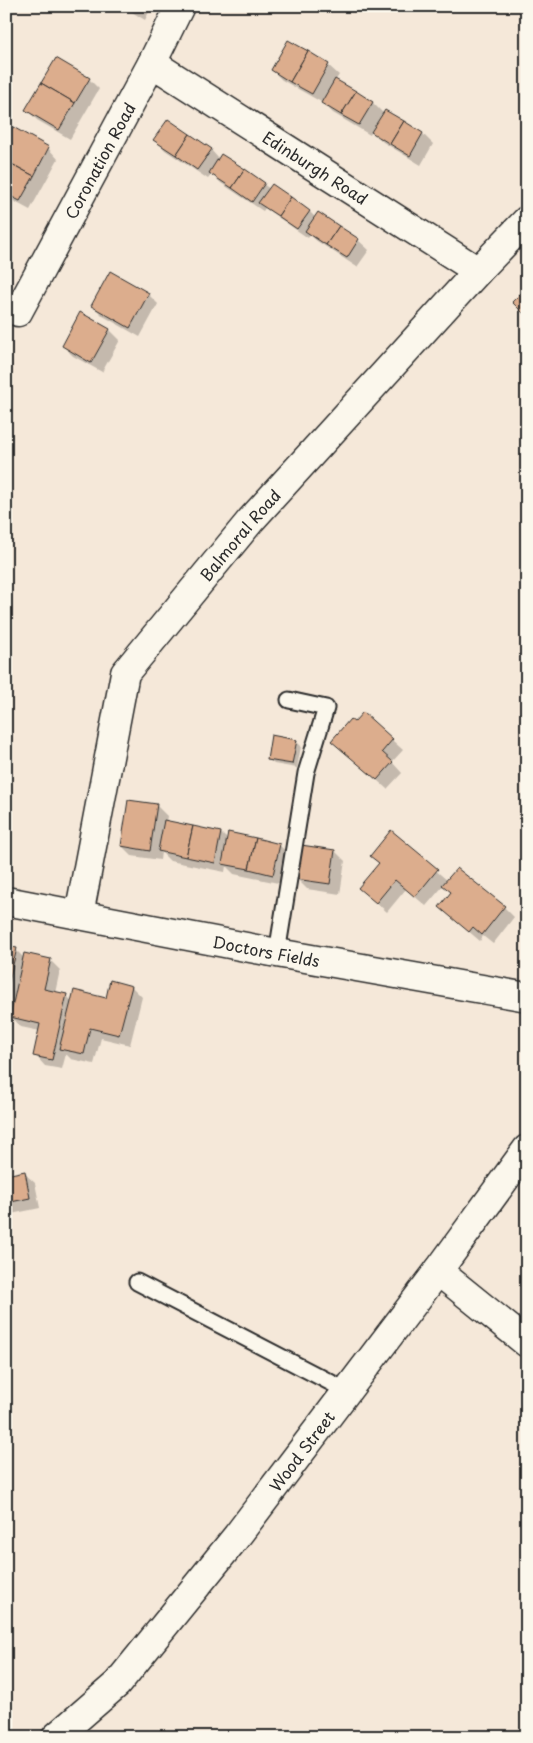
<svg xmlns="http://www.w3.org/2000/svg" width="533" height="1743" font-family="'Playpen Sans',sans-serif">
	<rect width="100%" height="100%" fill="#f5e8d9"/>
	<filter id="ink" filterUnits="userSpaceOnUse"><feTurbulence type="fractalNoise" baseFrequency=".02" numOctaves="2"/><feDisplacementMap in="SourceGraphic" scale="10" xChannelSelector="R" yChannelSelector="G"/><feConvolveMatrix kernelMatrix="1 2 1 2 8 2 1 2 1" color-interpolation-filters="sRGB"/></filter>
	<g filter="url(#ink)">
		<g fill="#0003">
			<polygon points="122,6 152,6 145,20"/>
			<polygon points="328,65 339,75 335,81 373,103 384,114 423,134 433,144 421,165 383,142 372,131 370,135 333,113 323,103 282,80 272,70"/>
			<polygon points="89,79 99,89 70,139 37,120 27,110"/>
			<polygon points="155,139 211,150 219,159 222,155 270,189 309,211 316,218 318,214 358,240 369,250 357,267 317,241 310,235 308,238 265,208 263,211 221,183 212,174 208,179 165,150"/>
			<polygon points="6,142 48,148 58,159 30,210 6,197"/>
			<polygon points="148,294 158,304 140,337 103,316 93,306"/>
			<polygon points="110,330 120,340 102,372 73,356 63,346"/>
			<polygon points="6,396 12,401 6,412"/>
			<polygon points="363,714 403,750 392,762 402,773 387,789 333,741 354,724"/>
			<polygon points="296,741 301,746 297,768 274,764 268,759"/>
			<polygon points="156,805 167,816 166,822 221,833 228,840 279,845 290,855 283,884 234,874 226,866 225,872 170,861 161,852 160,860 132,856 122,846"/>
			<polygon points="391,832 448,881 504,907 514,917 493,944 483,936 480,941 440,907 452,893 444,885 426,906 406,889 387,912 360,888 380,864"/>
			<polygon points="335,851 345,861 340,894 307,889 297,879"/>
			<polygon points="6,947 16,950 24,958 50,960 60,970 55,993 67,996 72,1001 106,1000 132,987 142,997 130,1045 101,1038 94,1064 71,1059 66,1054 62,1069 45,1066 35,1055 40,1031 21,1027 11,1016 13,1007 6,1005"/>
			<polygon points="24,1173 35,1183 40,1208 6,1215 6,1176"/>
		</g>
		<g fill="#dcad8d" stroke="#2b2b2b">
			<polygon points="288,40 308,51 290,82 271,70"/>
			<polygon points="308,51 329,64 312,94 290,82"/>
			<polygon points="56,58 90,78 75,103 41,83"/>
			<polygon points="335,79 356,91 341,115 321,103"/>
			<polygon points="41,83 75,103 59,130 25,110"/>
			<polygon points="356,91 373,102 359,125 341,115"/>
			<polygon points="385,110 404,121 390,144 371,132"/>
			<polygon points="168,119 190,134 176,155 153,140"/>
			<polygon points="404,121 423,133 410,156 390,144"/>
			<polygon points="13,127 49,147 34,176 6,161 6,139"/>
			<polygon points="190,134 212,149 197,170 176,155"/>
			<polygon points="221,154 245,169 232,188 209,173"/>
			<polygon points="6,161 34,176 20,201 6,194"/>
			<polygon points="245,169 265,183 252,202 232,188"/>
			<polygon points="272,184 291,197 278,216 258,203"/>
			<polygon points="291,197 310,211 297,229 278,216"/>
			<polygon points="318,212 339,226 326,245 305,231"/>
			<polygon points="339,226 359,239 347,258 326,245"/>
			<polygon points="110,271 149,293 130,328 91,306"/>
			<polygon points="527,287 527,317 512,302"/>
			<polygon points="80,312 110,329 91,363 62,346"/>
			<polygon points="363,712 393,739 382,752 393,762 377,780 331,741 350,719 354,722"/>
			<polygon points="271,735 297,740 292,764 267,760"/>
			<polygon points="128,800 157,804 150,851 121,846"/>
			<polygon points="164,820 193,826 186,857 158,851"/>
			<polygon points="193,826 221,832 215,863 186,857"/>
			<polygon points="391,830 438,869 415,897 395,880 376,903 358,888 379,863 370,856"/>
			<polygon points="228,832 256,838 249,869 222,864"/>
			<polygon points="256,838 280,844 273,875 249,869"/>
			<polygon points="301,845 335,850 330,884 295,879"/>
			<polygon points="457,868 505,906 482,935 473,927 469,932 439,907 451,892 442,885"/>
			<polygon points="6,946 17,948 6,994"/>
			<polygon points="24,953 51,959 44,989 67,994 52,1060 33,1056 40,1024 10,1017"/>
			<polygon points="110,980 132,986 119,1035 90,1028 84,1054 59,1049 74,990 106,998"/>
			<polygon points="25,1171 30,1198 6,1203 6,1175"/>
		</g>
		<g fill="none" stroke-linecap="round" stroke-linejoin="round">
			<g stroke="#2b2b2b" stroke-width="19">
				<g id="lane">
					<polyline points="277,953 306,773 326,708 289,700"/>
					<polyline points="137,1282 347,1391"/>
				</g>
			</g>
			<g stroke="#2b2b2b" stroke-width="31">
				<g id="street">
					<path id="s1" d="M152 63 478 271"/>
					<path id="s2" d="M18 312 152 63 180 6"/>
					<path id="s3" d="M6 901 277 953 527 997"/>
					<path id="s4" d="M79 915 125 673 251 520 478 271 527 220"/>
					<polyline points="438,1271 527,1343"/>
				</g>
			</g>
			<g stroke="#2b2b2b" stroke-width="31">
				<g id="secondary">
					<path id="s5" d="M56 1737 117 1684 237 1536 438 1271 527 1149"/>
				</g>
			</g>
			<use href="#lane" stroke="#fbf7ec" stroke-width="15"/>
			<use href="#street" stroke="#fbf7ec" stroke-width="28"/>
			<use href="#secondary" stroke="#fbf7ec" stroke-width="28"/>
		</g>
	</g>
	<g text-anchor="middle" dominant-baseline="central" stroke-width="4" stroke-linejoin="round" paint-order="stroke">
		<g font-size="16" fill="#2b2b2b" stroke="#fbf7ec">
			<text stroke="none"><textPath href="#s2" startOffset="172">Coronation Road</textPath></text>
			<text stroke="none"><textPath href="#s1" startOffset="194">Edinburgh Road</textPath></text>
			<text stroke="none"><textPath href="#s4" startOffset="426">Balmoral Road</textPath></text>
			<text stroke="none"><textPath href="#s3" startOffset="265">Doctors Fields</textPath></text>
			<text stroke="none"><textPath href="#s5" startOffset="378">Wood Street</textPath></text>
		</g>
	</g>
	<rect width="533" height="1743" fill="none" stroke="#fbf7ec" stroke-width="25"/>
	<rect x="12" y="12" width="508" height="1718" fill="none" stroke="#2b2b2b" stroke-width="2" filter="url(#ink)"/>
</svg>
